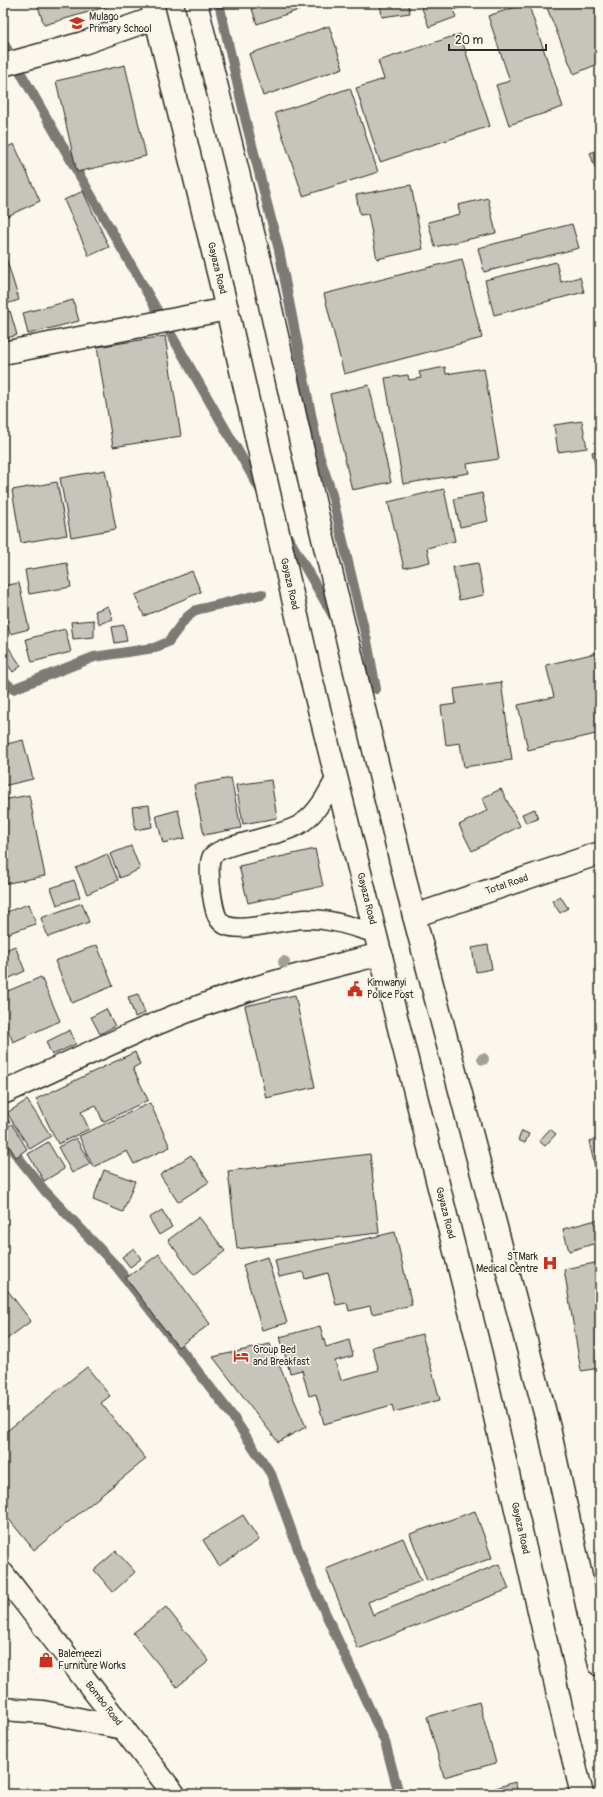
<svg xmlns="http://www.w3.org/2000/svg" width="603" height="1797" font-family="Pangolin,sans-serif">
	<rect width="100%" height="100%" fill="#fbf7ec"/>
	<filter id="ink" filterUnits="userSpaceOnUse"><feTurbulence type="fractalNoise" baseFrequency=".025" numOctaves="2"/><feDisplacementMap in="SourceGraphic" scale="8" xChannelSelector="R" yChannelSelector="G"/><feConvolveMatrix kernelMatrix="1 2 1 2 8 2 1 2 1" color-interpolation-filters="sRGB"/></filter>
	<g filter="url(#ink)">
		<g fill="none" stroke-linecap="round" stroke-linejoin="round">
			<g stroke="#7b7a75" stroke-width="10">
				<polyline points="219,3 246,122 279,250 319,455 331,491 367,641 376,689 361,664"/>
				<polyline points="3,42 261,491"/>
				<polyline points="285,532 335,619"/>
				<polyline points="3,680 13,689 94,657 154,648 168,642 186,618 196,610 262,594"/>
				<polyline points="3,1138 45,1191 116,1266 231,1414 271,1474 306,1571 385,1742 399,1794"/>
			</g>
		</g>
		<g fill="#c7c4bc" stroke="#2b2b2b">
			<polygon points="37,3 116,3 116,4 44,25"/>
			<polygon points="250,3 320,3 257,24"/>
			<polygon points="380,3 408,3 410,13 382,17"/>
			<polygon points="420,3 471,3 453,10 456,17 429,27"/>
			<polygon points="478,3 490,3 479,7"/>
			<polygon points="528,3 563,107 509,125 496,85 510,81 488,16"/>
			<polygon points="545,3 600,3 600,63 574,74"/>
			<polygon points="329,26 343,68 263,96 249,54"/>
			<polygon points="460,34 490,126 380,162 356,88 384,79 378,61"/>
			<polygon points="125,65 146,156 77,172 56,81"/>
			<polygon points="350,88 378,172 303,196 275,113"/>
			<polygon points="14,144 40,201 3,218 3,149"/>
			<polygon points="600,149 600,182 590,153"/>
			<polygon points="411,185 423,249 377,259 368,214 360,215 356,195"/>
			<polygon points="83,191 109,247 89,256 64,200"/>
			<polygon points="488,198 496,233 435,247 428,222 460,214 458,205"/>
			<polygon points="572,224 579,248 484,272 478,248"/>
			<polygon points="3,248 19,300 3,305"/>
			<polygon points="462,259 482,338 344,374 324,294"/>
			<polygon points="556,262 561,282 580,277 584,292 494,315 485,280"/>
			<polygon points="73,300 79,321 28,334 23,313"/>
			<polygon points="10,311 17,335 3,339 3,313"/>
			<polygon points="165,336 181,436 113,447 97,347"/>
			<polygon points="445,367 446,374 484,368 499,459 467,464 469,473 403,484 385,378 408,375 409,380 421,378 419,372"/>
			<polygon points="369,385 391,482 352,490 330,394"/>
			<polygon points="582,421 587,448 558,452 554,425"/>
			<polygon points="600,450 600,467 596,468 592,452"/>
			<polygon points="105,470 116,529 71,537 60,478"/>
			<polygon points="57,482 67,535 21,543 12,490"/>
			<polygon points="444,489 455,541 427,548 430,562 404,568 388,502"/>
			<polygon points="482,493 488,521 460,527 454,499"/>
			<polygon points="67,563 71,587 29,594 25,570"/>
			<polygon points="478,563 484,595 459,600 453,567"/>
			<polygon points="192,571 201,592 144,616 135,595"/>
			<polygon points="19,583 29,629 10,634 3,606 3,586"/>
			<polygon points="108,606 113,619 99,624 95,611"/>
			<polygon points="94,620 94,637 73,639 71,622"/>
			<polygon points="124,625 127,641 115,643 112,627"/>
			<polygon points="65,629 71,652 32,662 26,639"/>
			<polygon points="7,645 21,666 13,672 3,658 3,648"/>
			<polygon points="600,652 600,733 528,750 518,705 554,697 546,665"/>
			<polygon points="501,682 512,760 464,767 460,743 446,745 441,706 456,704 454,689"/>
			<polygon points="23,740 33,779 3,786 3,745"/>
			<polygon points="231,778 241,828 204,835 194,785"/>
			<polygon points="271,780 277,818 243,824 236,785"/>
			<polygon points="501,789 520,826 472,851 459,825 488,810 482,798"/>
			<polygon points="29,795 45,876 3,884 3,800"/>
			<polygon points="149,805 152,827 135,830 132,807"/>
			<polygon points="535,809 538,819 526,823 522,814"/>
			<polygon points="178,810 185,838 163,843 156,816"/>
			<polygon points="131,846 140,869 120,878 110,854"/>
			<polygon points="315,849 323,886 248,903 239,866"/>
			<polygon points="107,854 118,880 87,894 76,868"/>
			<polygon points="74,880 80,897 57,905 51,888"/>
			<polygon points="560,896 568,908 560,913 552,901"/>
			<polygon points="82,903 89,922 48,937 41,918"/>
			<polygon points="29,904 36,924 3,935 3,913"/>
			<polygon points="97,945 113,986 72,1003 55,961"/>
			<polygon points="488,945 492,969 476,972 472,948"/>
			<polygon points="15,946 25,971 3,981 3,951"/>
			<polygon points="41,977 60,1021 13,1042 3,1018 3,993"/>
			<polygon points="138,994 145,1013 135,1017 128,997"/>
			<polygon points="295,995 315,1087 266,1098 245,1006"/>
			<polygon points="106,1009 115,1026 100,1034 91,1017"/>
			<polygon points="70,1030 76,1044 52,1055 46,1042"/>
			<polygon points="135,1052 140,1064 133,1068 148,1100 103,1122 96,1105 81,1112 89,1129 58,1144 36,1099"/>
			<polygon points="27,1100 51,1136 30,1149 7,1113"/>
			<polygon points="150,1103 170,1147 134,1164 127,1151 93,1167 79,1136"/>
			<polygon points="4,1114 10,1122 3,1127 3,1115"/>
			<polygon points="12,1124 27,1149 16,1157 3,1136 3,1130"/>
			<polygon points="550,1129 556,1134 545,1146 539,1141"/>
			<polygon points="522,1131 529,1134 525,1143 518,1140"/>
			<polygon points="76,1138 90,1164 72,1173 58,1147"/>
			<polygon points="600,1138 600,1189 589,1141"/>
			<polygon points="48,1142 64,1169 44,1181 28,1154"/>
			<polygon points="370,1154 379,1233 237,1249 228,1171"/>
			<polygon points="191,1155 209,1182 178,1202 160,1175"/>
			<polygon points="104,1170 135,1181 123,1212 93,1200"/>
			<polygon points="162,1210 172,1227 159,1235 149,1218"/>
			<polygon points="199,1217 225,1251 194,1275 168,1240"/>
			<polygon points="600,1219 600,1242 569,1251 563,1229"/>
			<polygon points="395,1232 412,1305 372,1314 370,1306 349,1311 347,1303 336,1305 328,1273 305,1279 303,1272 279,1277 275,1260"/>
			<polygon points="134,1248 141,1259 130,1267 122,1257"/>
			<polygon points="159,1254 210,1324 178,1347 126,1278"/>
			<polygon points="267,1257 287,1323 262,1330 243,1265"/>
			<polygon points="600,1262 600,1368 581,1371 564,1269"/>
			<polygon points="5,1287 31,1321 3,1342 3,1289"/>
			<polygon points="320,1326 326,1347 349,1340 353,1356 335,1361 341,1380 379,1370 372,1347 422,1334 440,1400 394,1412 392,1405 324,1424 316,1394 309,1396 302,1370 290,1373 280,1337"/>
			<polygon points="270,1344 306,1427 278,1442 213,1357"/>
			<polygon points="87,1367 110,1396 101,1403 146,1459 34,1550 3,1512 3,1434"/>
			<polygon points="475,1511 492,1558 427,1581 410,1534"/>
			<polygon points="243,1515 259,1540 219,1566 203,1540"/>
			<polygon points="403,1538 421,1581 368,1602 373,1615 499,1564 509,1589 358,1649 326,1569"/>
			<polygon points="116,1551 135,1572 113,1592 94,1570"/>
			<polygon points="166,1607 209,1661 177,1687 133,1633"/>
			<polygon points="479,1702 496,1763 444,1777 427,1717"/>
			<polygon points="515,1782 519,1794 476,1794"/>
		</g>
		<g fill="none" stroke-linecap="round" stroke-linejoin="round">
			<g stroke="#2b2b2b" stroke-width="21">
				<path id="lane" d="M336 777C327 794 318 812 302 823 283 837 222 843 212 856 206 864 213 910 218 918 219 921 224 925 227 926 245 932 283 920 305 919 329 918 352 927 375 933"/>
			</g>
			<g stroke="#2b2b2b" stroke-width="25">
				<g id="street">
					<polyline points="3,65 83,43 155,18"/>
					<polyline points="3,353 227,309"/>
					<path id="s1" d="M414 916 600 853"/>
					<path d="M3 1093C71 1062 138 1029 209 1003 265 983 323 969 381 954"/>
					<polyline points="3,1709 43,1712 123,1728"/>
				</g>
			</g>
			<g stroke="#2b2b2b" stroke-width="25">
				<g id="primary">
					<path id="s2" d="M152 3 227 309 310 673 481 1355 567 1734 582 1794"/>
					<polyline points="196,3 262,269 315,505 414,916 549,1428 600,1665"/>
					<path id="s3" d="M3 1574 174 1794"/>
				</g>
			</g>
			<use href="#lane" stroke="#fbf7ec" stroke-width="18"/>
			<use href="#street" stroke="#fbf7ec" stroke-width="22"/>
			<use href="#primary" stroke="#fbf7ec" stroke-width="22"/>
		</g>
		<g fill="#a19f98">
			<circle cx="284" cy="962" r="6"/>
			<circle cx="483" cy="1059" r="6"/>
		</g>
	</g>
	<defs>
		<g id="school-bare" transform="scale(1.2)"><path d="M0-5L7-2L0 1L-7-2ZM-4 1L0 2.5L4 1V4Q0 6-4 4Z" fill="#c8321e" stroke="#fbf7ec" stroke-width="2.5" paint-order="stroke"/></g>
		<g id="civic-bare" transform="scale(1.2)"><path d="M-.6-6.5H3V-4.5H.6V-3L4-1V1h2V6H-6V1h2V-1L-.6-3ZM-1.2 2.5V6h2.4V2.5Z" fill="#c8321e" stroke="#fbf7ec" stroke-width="2.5" paint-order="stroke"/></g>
		<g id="hospital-bare" transform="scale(1.2)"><path d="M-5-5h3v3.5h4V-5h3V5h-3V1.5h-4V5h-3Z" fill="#c8321e" stroke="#fbf7ec" stroke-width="2.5" paint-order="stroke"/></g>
		<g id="hotel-bare" transform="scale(1.2)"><path d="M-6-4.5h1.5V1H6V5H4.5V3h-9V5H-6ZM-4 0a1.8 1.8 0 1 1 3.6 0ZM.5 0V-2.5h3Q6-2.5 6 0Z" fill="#c8321e" stroke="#fbf7ec" stroke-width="2.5" paint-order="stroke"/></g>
		<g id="shop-bare" transform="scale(1.2)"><path d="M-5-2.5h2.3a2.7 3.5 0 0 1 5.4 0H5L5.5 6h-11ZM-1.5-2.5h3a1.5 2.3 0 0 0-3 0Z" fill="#c8321e" stroke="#fbf7ec" stroke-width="2.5" paint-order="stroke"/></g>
	</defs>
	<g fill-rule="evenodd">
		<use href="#school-bare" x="77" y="23"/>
		<use href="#civic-bare" x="355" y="989"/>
		<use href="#hospital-bare" x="550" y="1263"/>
		<use href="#hotel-bare" x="241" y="1356"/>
		<use href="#shop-bare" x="46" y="1660"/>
	</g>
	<g text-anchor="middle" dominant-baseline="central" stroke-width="3" stroke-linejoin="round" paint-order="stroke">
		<g font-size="10" fill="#2b2b2b" stroke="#fbf7ec" text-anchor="start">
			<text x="89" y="17">Mulago<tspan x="89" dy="12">Primary School</tspan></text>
			<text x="367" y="983">Kimwanyi<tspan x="367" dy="12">Police Post</tspan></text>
			<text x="538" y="1257" text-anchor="end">STMark<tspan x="538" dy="12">Medical Centre</tspan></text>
			<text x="253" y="1350">Group Bed<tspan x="253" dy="12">and Breakfast</tspan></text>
			<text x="58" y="1654">Balemeezi<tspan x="58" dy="12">Furniture Works</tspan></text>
		</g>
		<g font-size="10" fill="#2b2b2b" stroke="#fbf7ec">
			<text stroke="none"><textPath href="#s2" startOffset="273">Gayaza Road</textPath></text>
			<text stroke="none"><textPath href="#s2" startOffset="597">Gayaza Road</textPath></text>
			<text stroke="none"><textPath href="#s1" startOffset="98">Total Road</textPath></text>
			<text stroke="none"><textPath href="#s2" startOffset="921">Gayaza Road</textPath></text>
			<text stroke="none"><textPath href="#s2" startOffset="1245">Gayaza Road</textPath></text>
			<text stroke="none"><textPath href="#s2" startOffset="1569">Gayaza Road</textPath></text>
			<text stroke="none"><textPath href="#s3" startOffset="164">Bombo Road</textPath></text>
		</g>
	</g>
	<rect width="603" height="1797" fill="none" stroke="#fbf7ec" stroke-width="16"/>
	<rect x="8" y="8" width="587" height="1781" fill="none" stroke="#2b2b2b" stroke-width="1.5" filter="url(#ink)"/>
	<path d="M449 44v6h97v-6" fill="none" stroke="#2b2b2b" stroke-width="2"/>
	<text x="455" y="44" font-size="12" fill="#2b2b2b" stroke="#fbf7ec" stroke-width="3" paint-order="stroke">20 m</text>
</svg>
